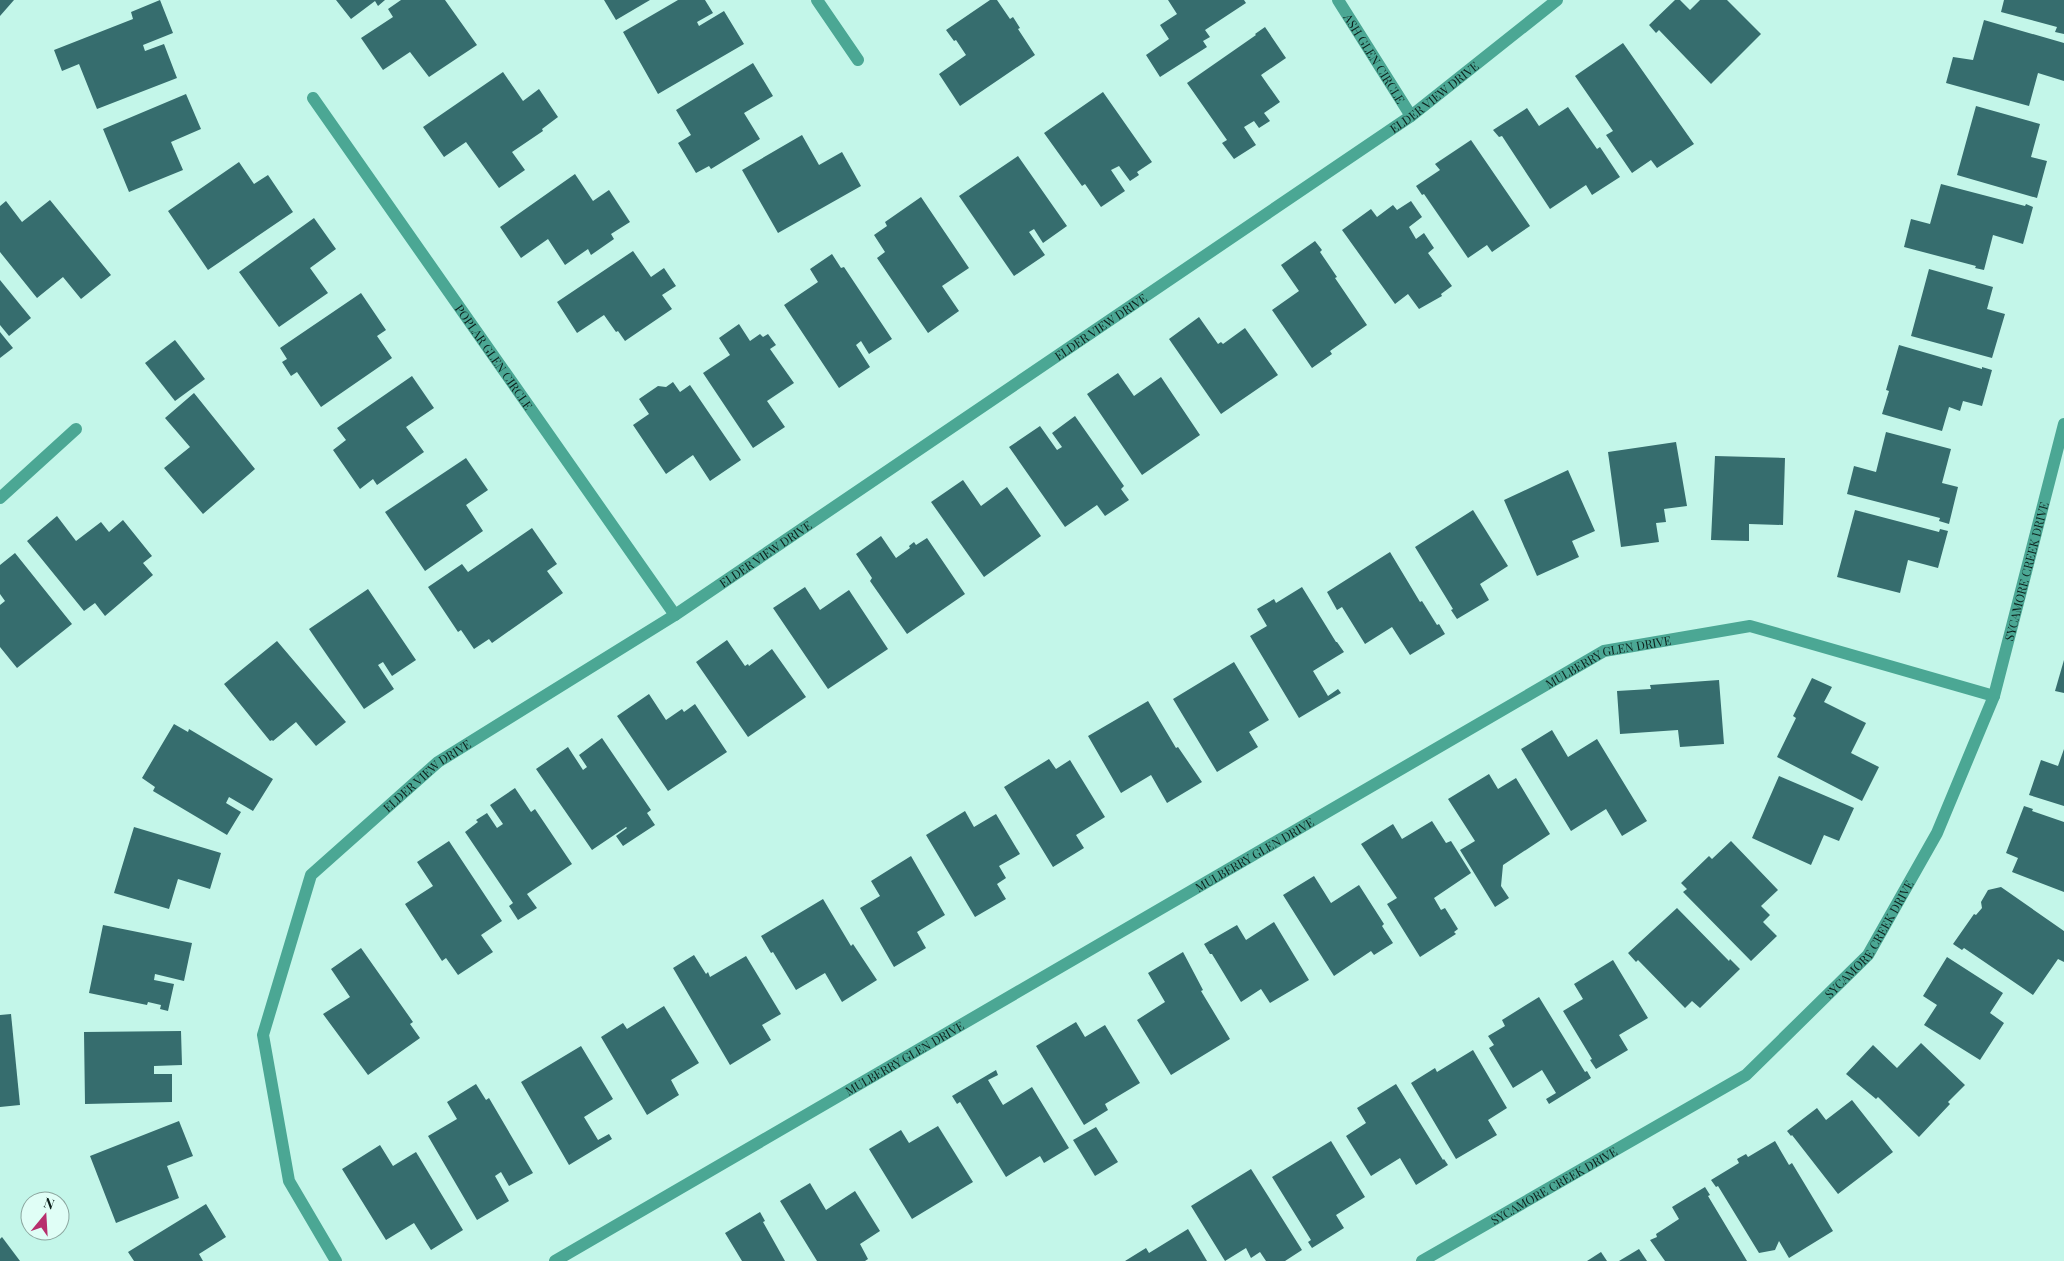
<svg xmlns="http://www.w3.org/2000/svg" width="2064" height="1261" font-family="'Playfair Display',serif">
	<rect width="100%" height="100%" fill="#c3f6e9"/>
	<g fill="#366d6e">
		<polygon points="0,0 14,0 0,16"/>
		<polygon points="160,0 173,33 143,45 145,51 164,44 177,78 97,109 79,64 62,71 54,50 133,19 131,12"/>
		<polygon points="336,0 385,0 378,6 375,1 351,19"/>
		<polygon points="401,0 445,0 477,45 429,77 410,52 383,70 361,38 393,17 388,9"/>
		<polygon points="604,0 650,0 616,20"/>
		<polygon points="678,0 705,0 713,13 697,22 699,26 724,11 744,44 658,94 623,32"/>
		<polygon points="990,0 997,0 1010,19 1013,17 1020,28 1018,29 1035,55 960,106 939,74 966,55 956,40 954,41 946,30"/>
		<polygon points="1168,0 1244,0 1246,3 1205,30 1210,37 1203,41 1207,47 1160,77 1146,55 1169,39 1160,25 1177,14"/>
		<polygon points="1675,0 1680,0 1690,10 1700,0 1727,0 1761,34 1711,84 1659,30 1656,33 1649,25"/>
		<polygon points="2004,0 2064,0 2064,34 2055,32 2057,27 2001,12"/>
		<polygon points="1984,20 2064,43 2064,81 2038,73 2029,106 1946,83 1953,57 1973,60"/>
		<polygon points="1265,27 1286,58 1261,75 1280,102 1264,113 1270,121 1259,128 1254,121 1244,127 1256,145 1234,159 1222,143 1227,140 1187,83 1256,35 1255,34"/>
		<polygon points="1623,43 1694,144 1657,168 1651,160 1632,173 1606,135 1613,131 1575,76"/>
		<polygon points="753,63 773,96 744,113 760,139 711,169 709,166 696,173 678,143 691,135 676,110"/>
		<polygon points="503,72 523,101 539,89 558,117 542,129 543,131 512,152 525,170 499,188 466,142 444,157 423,127"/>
		<polygon points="1103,92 1152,162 1137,172 1139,175 1130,181 1119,166 1111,170 1125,191 1101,207 1085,184 1082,186 1044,133"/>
		<polygon points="186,94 201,129 171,142 183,170 129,192 103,129"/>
		<polygon points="1976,106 2040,124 2031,157 2047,161 2037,198 1957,175"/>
		<polygon points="1568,107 1597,149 1600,147 1620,177 1592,195 1586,185 1550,209 1502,136 1499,137 1493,130 1527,108 1539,126"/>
		<polygon points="802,135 819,165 842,152 861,186 778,233 742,170"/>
		<polygon points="1471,140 1530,226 1492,252 1487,245 1468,258 1424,194 1422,195 1416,186 1440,170 1435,164"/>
		<polygon points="1018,156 1067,226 1043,243 1034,229 1029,232 1045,255 1014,276 959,196"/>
		<polygon points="239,162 254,184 268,175 293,212 208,270 168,211"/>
		<polygon points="575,174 593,201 609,190 630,222 611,234 614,239 591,255 588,249 565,265 548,239 521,258 500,227"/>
		<polygon points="1941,184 2025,206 2026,204 2033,207 2023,244 1993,235 1984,270 1975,268 1976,266 1904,247 1911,219 1930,224"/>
		<polygon points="921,197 969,268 942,286 959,311 928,333 877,258 885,252 874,235 887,226 885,222"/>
		<polygon points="50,200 111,275 81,299 63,277 37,298 0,252 0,206 6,201 22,222"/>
		<polygon points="1411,201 1422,217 1409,227 1416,239 1424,233 1434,248 1428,253 1452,286 1441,294 1442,296 1419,309 1408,294 1395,304 1342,230 1371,209 1377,217 1393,205 1397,210"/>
		<polygon points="314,218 336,249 310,268 328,293 279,327 239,272"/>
		<polygon points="1315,241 1322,250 1320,252 1337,277 1335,278 1367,325 1330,351 1332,354 1312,368 1272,310 1299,291 1281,265"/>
		<polygon points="633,251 651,277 664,268 676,286 662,295 672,309 625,341 618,331 616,332 604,315 577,333 557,302"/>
		<polygon points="832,254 841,268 844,267 892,339 869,354 861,341 856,345 870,367 839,388 784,305 818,282 810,269"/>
		<polygon points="1929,269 1993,287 1987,309 2005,314 1992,358 1911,336"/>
		<polygon points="0,280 31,318 9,336 0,325"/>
		<polygon points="361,293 386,330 377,336 392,358 321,407 297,372 291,376 282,362 287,359 280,348"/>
		<polygon points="1199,317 1218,344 1221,342 1223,344 1245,328 1278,375 1221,414 1169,339"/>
		<polygon points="739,324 750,341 760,334 763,337 768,334 776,345 770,349 794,383 767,401 785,427 753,448 703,373 730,355 719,338"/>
		<polygon points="0,332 13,348 0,358"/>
		<polygon points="175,340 205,379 175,401 145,363"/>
		<polygon points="1899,345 1982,369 1982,367 1992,370 1982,406 1963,401 1960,411 1949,407 1942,431 1882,414 1889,391 1886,390"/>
		<polygon points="1118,373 1134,396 1161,377 1200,435 1142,475 1087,394"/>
		<polygon points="412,376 434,408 406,427 424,452 377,485 373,479 360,489 333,450 346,440 337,428"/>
		<polygon points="673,382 680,392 690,385 741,460 710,481 693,455 666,474 633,425 649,414 639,399 658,386 666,387"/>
		<polygon points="194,393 255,469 203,514 164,468 190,447 165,418"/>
		<polygon points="1075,416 1124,486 1121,489 1129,500 1105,516 1097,505 1065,527 1009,447 1040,426 1057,450 1062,447 1052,433"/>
		<polygon points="1886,432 1951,449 1942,483 1958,487 1949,524 1939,521 1940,518 1847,494 1854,466 1876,472"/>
		<polygon points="1676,442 1687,506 1664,509 1666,522 1656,523 1659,542 1621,547 1608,452"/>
		<polygon points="1715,456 1785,458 1783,525 1749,524 1749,541 1711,540"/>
		<polygon points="466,458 488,490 466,505 483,531 425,571 385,512"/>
		<polygon points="1568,470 1595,531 1572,541 1579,557 1537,576 1504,500"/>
		<polygon points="963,480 981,506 1007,487 1041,536 984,577 931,502"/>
		<polygon points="1473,510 1508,566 1480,584 1489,600 1457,619 1451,610 1453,609 1415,547"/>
		<polygon points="1855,510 1939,532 1940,529 1948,531 1938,568 1908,560 1900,593 1837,577"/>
		<polygon points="57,516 76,541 101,522 109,532 123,520 152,556 143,563 153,575 105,616 95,603 84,611 27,541"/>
		<polygon points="532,528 557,564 547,571 563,593 492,643 489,639 474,649 461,630 458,632 428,587 462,564 468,572"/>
		<polygon points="881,536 896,558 910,548 909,546 914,542 916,545 927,538 965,594 907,634 870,581 872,578 856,554"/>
		<polygon points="1390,552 1420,602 1422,601 1437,625 1439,624 1445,634 1410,655 1392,627 1365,644 1342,607 1337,610 1327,592"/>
		<polygon points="15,553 72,624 17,668 0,647 0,605 5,601 0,594 0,565"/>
		<polygon points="805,587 820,610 849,590 888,649 828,689 773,608"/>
		<polygon points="1302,587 1336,642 1337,642 1344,652 1313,671 1328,696 1338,689 1341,693 1299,718 1250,636 1267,626 1257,609 1274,599 1276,603"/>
		<polygon points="368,589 416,660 392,676 383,662 378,665 394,689 364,709 309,629"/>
		<polygon points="727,640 745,666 748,664 749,666 772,649 806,697 748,737 696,662"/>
		<polygon points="277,641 346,722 316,746 296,722 273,741 272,740 270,741 224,684"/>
		<polygon points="2064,660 2064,693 2055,691"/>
		<polygon points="1234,662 1269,720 1249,732 1258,747 1217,772 1173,699"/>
		<polygon points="1812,678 1832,687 1824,702 1866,723 1851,753 1879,767 1862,801 1777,757 1796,718 1793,716"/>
		<polygon points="1719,680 1724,744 1680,747 1678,730 1620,734 1617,691 1651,689 1650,685"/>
		<polygon points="649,694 666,720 682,709 684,712 695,704 727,752 668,791 617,716"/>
		<polygon points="1148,701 1176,748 1178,747 1202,782 1167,803 1151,775 1121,793 1088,736"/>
		<polygon points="174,724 188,732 189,729 273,779 253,811 229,797 226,803 241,812 227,835 153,791 155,787 142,778"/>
		<polygon points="1552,730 1568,757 1597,739 1647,821 1622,836 1606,809 1571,831 1521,749"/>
		<polygon points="602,738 651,810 647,813 655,825 623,846 616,836 627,828 626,827 592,850 536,769 568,747 583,770 587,767 579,755"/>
		<polygon points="2064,749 2064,806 2029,795 2041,760 2058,766"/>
		<polygon points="1049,759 1056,769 1070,760 1105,817 1076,835 1084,848 1053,867 1004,787"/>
		<polygon points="1489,774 1498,789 1516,778 1550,834 1503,865 1501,886 1509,898 1495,907 1460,850 1475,841 1448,799"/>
		<polygon points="1779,776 1854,808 1839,841 1824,835 1811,865 1752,838"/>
		<polygon points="515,788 531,812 535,809 572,864 527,894 537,908 518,920 509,906 513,903 465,832 478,822 476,820 487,813 497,828 503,824 490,805"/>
		<polygon points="2024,806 2033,809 2032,811 2064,822 2064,892 2012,872 2018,858 2006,853"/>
		<polygon points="965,811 974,827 996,814 1020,854 999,866 1006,878 997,884 1006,899 975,917 926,835"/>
		<polygon points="1432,821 1446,843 1451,841 1471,873 1434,898 1441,910 1445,908 1458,929 1454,932 1456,934 1420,957 1387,904 1397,898 1361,844 1393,824 1402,839"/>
		<polygon points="134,827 221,853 210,889 178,879 169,909 114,893"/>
		<polygon points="449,841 502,921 481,935 493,952 458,975 446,958 442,961 405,904 433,886 417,862"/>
		<polygon points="1731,841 1778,890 1761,906 1770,915 1763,922 1777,936 1751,961 1683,892 1687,889 1681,883 1709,856 1712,859"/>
		<polygon points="911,856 945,915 917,932 926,948 894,967 860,908 880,896 871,881"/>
		<polygon points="1314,876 1331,903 1359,885 1384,924 1382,926 1393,943 1374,955 1371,951 1334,976 1283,895"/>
		<polygon points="2001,887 2064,931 2064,962 2058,959 2033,995 1964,948 1962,950 1953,944 1974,914 1976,915 1982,908 1981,902 1988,890"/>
		<polygon points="823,899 851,946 853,944 877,980 842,1002 825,973 796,990 773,952 771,953 761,936"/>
		<polygon points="1677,908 1729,961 1730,959 1740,969 1700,1008 1692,1001 1685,1008 1638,960 1636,962 1628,953"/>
		<polygon points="1274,922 1309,980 1270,1003 1261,989 1241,1002 1212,954 1210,954 1204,944 1237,925 1246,940"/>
		<polygon points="103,925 192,943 184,981 155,974 154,980 174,984 168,1011 160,1009 161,1005 148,1002 147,1005 89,993"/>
		<polygon points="361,948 413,1022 410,1024 420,1038 368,1075 323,1014 350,997 331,969"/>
		<polygon points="1183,952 1203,990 1201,991 1230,1039 1171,1075 1137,1020 1165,1002 1148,973"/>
		<polygon points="694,955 706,974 708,972 710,977 746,956 781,1014 762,1025 771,1040 730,1065 673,968"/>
		<polygon points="1947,957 2003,993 1990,1013 2004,1023 1980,1060 1924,1025 1937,1005 1923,996"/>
		<polygon points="1613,960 1648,1018 1619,1035 1628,1050 1596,1069 1590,1060 1592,1059 1563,1011 1583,999 1574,984"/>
		<polygon points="1539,997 1585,1072 1587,1071 1591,1078 1549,1104 1546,1099 1556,1093 1542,1070 1513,1088 1489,1048 1494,1045 1488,1036 1505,1026 1502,1020"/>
		<polygon points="664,1006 699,1063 671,1080 679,1095 647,1115 601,1037 623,1023 627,1029"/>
		<polygon points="11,1014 20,1105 0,1107 0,1015"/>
		<polygon points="1076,1022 1085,1037 1105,1025 1140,1083 1105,1104 1108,1110 1084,1125 1036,1046"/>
		<polygon points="181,1031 182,1065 154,1066 154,1074 172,1074 172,1102 85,1104 84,1032"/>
		<polygon points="1921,1043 1965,1085 1948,1102 1950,1104 1919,1137 1878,1097 1876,1099 1846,1074 1873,1045 1897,1068"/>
		<polygon points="581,1046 613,1099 584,1117 598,1140 609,1134 612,1139 569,1165 521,1082"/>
		<polygon points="1473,1050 1507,1108 1488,1120 1497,1135 1456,1159 1411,1083 1435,1068 1437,1072"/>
		<polygon points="996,1070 998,1075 988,1080 1003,1105 1032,1087 1069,1148 1044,1163 1040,1156 1006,1177 960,1102 957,1104 952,1096"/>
		<polygon points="476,1084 486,1100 489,1098 533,1173 509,1186 501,1172 495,1176 509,1201 477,1220 428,1136 457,1119 447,1102"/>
		<polygon points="1396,1084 1443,1160 1444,1159 1448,1165 1416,1185 1400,1158 1371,1176 1346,1136 1366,1123 1357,1108"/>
		<polygon points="1852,1100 1893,1152 1838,1194 1792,1135 1791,1136 1787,1131 1817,1108 1826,1120"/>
		<polygon points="179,1121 193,1156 167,1166 179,1198 116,1223 90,1156"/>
		<polygon points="938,1126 973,1182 912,1219 869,1149 901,1130 909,1143"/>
		<polygon points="1096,1127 1118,1162 1095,1176 1073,1140"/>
		<polygon points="1331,1141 1365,1197 1336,1215 1344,1228 1312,1248 1308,1242 1311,1240 1272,1177"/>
		<polygon points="1775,1141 1789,1165 1792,1163 1833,1231 1789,1258 1779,1241 1775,1250 1759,1253 1718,1186 1716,1187 1711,1180 1739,1163 1737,1159 1746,1154 1748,1157"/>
		<polygon points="380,1145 393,1166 416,1152 463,1230 431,1250 414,1223 386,1240 342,1169"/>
		<polygon points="1251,1169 1302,1250 1285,1261 1266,1261 1260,1252 1251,1258 1246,1248 1225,1261 1191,1206"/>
		<polygon points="810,1183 826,1210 855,1191 880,1231 860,1244 868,1259 865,1261 817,1261 780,1201"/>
		<polygon points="1705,1187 1710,1195 1708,1196 1747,1261 1665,1261 1650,1240 1657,1237 1656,1234 1679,1219 1672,1207"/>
		<polygon points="206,1204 226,1237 199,1254 203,1261 134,1261 128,1252"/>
		<polygon points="760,1212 765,1221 763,1222 785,1261 742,1261 725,1233"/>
		<polygon points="1188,1229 1207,1261 1125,1261 1146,1248 1149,1253"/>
		<polygon points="2,1237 20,1261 0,1261 0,1239"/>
		<polygon points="1639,1249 1647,1261 1619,1261"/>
		<polygon points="1601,1252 1607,1261 1587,1261"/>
	</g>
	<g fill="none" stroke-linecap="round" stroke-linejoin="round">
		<g stroke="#4ba794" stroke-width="12">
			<polyline points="817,0 858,60"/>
			<path id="s1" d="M1338 0 1411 116"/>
			<path id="s2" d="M313 98 675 615"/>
			<polyline points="0,498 76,429"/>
			<path id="s3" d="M336 1261 289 1181 263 1035 311 875 438 762 675 615 1411 116 1557 0"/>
			<path id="s4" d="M555 1261 1604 651 1750 626 1994 696"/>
			<path id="s5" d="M1422 1261 1746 1075 1868 955 1937 833 1994 696 2064 424"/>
		</g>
	</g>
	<g text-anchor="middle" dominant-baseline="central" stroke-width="5" stroke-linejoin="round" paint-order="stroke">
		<g font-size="12" fill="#0c201b" stroke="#e0fef6">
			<text stroke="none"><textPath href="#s1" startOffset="69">ASH GLEN CIRCLE</textPath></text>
			<text stroke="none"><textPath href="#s3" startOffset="1776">ELDER VIEW DRIVE</textPath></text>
			<text stroke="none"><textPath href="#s3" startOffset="1371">ELDER VIEW DRIVE</textPath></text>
			<text stroke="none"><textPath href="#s2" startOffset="316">POPLAR GLEN CIRCLE</textPath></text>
			<text stroke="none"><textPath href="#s3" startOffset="966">ELDER VIEW DRIVE</textPath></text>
			<text stroke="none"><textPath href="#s5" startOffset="962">SYCAMORE CREEK DRIVE</textPath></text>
			<text stroke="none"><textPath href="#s4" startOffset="1214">MULBERRY GLEN DRIVE</textPath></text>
			<text stroke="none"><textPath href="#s3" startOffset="561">ELDER VIEW DRIVE</textPath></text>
			<text stroke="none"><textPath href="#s4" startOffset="809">MULBERRY GLEN DRIVE</textPath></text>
			<text stroke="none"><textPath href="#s5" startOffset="558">SYCAMORE CREEK DRIVE</textPath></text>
			<text stroke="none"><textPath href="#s4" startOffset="404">MULBERRY GLEN DRIVE</textPath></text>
			<text stroke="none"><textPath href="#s5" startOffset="152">SYCAMORE CREEK DRIVE</textPath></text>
		</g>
	</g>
	<g transform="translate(45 1216) rotate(18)"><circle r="24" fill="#e0fef6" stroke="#8ba59e"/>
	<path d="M0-4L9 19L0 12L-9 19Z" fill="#b72f6d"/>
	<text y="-8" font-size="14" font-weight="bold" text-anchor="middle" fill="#0c201b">N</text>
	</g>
</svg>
